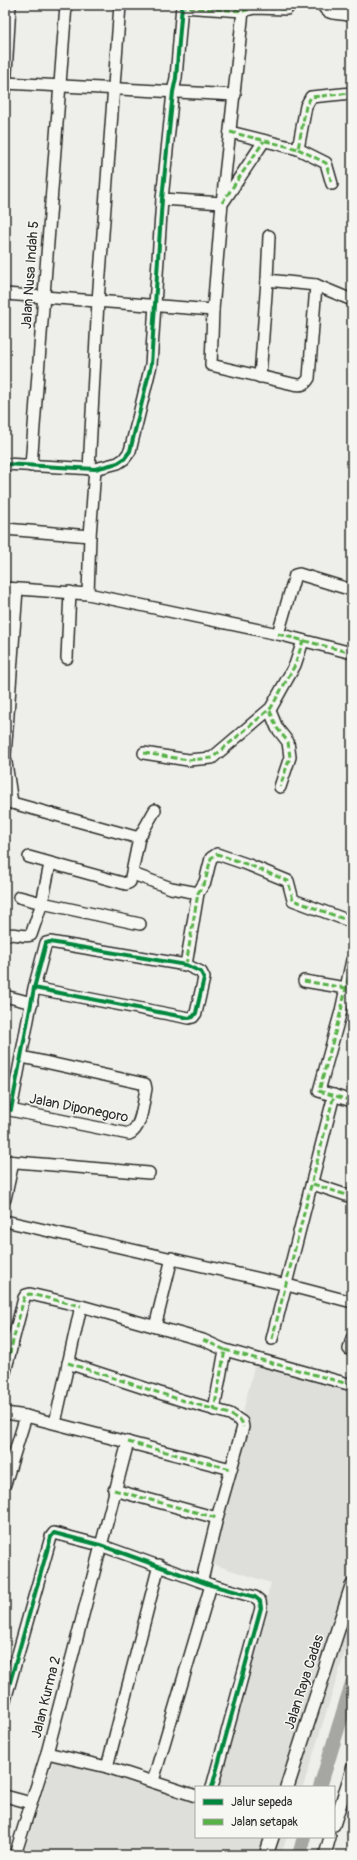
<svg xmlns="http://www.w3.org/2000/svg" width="357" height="1860" font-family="Pangolin,sans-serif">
	<rect width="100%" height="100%" fill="#eeeeea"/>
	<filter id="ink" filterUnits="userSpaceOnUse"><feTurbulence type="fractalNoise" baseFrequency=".025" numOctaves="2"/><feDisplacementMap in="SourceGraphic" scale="8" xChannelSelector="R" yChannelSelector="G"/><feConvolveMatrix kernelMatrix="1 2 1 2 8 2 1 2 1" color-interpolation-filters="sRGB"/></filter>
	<g filter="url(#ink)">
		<g fill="#dededb">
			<polygon points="256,1359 352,1385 352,1630 303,1787 211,1787 271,1583 206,1562"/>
			<polygon points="56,1752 196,1788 196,1837 287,1837 281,1855 23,1855"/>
		</g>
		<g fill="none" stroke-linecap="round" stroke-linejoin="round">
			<g stroke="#a6a6a3" stroke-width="14">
				<polyline points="320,1787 352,1683"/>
				<polyline points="299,1855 304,1837"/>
			</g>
			<g stroke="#2b2b2b" stroke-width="14">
				<g id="minor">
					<path d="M323 5C327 17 342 12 352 16"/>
					<polyline points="182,7 243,11 254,8 287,9"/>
					<path d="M243 11 222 203 213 310 211 365 293 384C301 386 305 385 309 378L316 285"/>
					<polyline points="5,83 235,95"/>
					<polyline points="5,90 10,5"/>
					<polyline points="230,132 298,149 306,106 311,97 352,93"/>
					<polyline points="298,149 326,163 332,184"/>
					<polyline points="162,199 222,203"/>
					<polyline points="224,201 264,141"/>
					<polyline points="267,280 269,236"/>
					<polyline points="5,294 213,310"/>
					<polyline points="260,377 267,280 316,285 352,300"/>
					<polyline points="5,464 95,469 118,463 124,459 130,451 151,365 162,199 173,92 176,78 182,5"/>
					<polyline points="31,466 66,5"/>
					<polyline points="89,469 98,301 120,5"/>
					<polyline points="5,529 90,536"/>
					<polyline points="5,588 88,594 278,634 352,653"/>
					<polyline points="88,594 90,536 95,469"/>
					<polyline points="278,634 295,575 299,574 352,590"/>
					<polyline points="67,658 70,592"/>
					<polyline points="270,711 277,728 288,742 290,757 280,787"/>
					<polyline points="144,753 188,760 212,758 271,708 295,665 303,641"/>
					<polyline points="5,801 139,838 130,882 126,884 29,857"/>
					<polyline points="12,803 5,756 17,589"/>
					<polyline points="139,838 155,810"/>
					<polyline points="133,874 171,888 198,893"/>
					<polyline points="19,897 42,903 50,864"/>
					<path d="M5 936C14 931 21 938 31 935L42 903 140 924"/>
					<polyline points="352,960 341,1011 319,1091 352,1101"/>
					<polyline points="186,965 198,893 205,882 211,858 217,854 249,865 288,881 293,900 352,922"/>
					<polyline points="304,981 346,988"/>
					<polyline points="5,996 32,1003"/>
					<path d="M5 1109 129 1134C142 1129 143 1102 146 1089L145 1084 22 1057"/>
					<polyline points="11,1110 34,988 46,943 50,942 186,965 201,972 204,978 196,1013 193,1017 189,1018 34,988"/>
					<polyline points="5,1161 149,1173"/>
					<polyline points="313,1184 352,1197"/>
					<polyline points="5,1199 13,1162"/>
					<polyline points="5,1221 287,1285 352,1302"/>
					<polyline points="155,1327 172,1258"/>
					<polyline points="272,1339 334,1095"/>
					<polyline points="349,1349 352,1338"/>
					<polyline points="225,1350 352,1385"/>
					<polyline points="68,1363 181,1400 230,1414 242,1422 243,1427 217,1518 202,1580"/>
					<polyline points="5,1372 24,1298 26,1295 30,1294 81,1306 203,1340 225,1350 214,1410"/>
					<polyline points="5,1413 26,1416 231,1469"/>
					<polyline points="55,1423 81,1306"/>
					<polyline points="5,1484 26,1416"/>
					<polyline points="114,1490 217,1518"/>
					<polyline points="5,1700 51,1537 54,1533 100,1545 211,1585 255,1597 260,1601 261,1608 212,1787"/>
					<polyline points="47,1753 107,1767 196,1796"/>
					<polyline points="107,1767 159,1565"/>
					<polyline points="153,1781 211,1585"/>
					<polyline points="5,1796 31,1803"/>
					<polyline points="334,1825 352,1769"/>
					<polyline points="15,1855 47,1753 128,1442"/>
					<polyline points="325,1855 330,1837"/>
				</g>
			</g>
			<g stroke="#2b2b2b" stroke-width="16">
				<g id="tertiary">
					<polyline points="287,1787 352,1586"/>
					<polyline points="266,1855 272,1837"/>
				</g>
			</g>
			<use href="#minor" stroke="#f6f6f2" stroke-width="11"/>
			<use href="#tertiary" stroke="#f6f6f2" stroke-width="13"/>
			<g stroke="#56b246" stroke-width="3" stroke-dasharray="6 3" stroke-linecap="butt">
				<polyline points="182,5 182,7 243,11 254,8 287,9"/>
				<polyline points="230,132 298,149 306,106 311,97 352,93"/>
				<polyline points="298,149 326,163 332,184"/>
				<polyline points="222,203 264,141"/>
				<polyline points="278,634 352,653"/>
				<polyline points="270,711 277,728 288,742 290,757 280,787"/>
				<polyline points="144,753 188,760 212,758 271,708 295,665 303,641"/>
				<polyline points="352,960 341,1011 319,1091 352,1101"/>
				<polyline points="186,965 198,893 205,882 211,858 217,854 249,865 288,881 293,900 352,922"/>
				<polyline points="304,981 346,988"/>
				<polyline points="313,1184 352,1197"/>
				<polyline points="272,1339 334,1095"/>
				<polyline points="203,1340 225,1350 214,1410"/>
				<polyline points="225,1350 352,1385"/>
				<polyline points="68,1363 181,1400 230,1414 242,1422 243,1427"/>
				<polyline points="5,1372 24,1298 26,1295 30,1294 81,1306"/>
				<polyline points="128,1442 231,1469"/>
				<polyline points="114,1490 217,1518"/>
			</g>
			<g stroke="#f6f6f2" stroke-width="6">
				<g id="cycleway">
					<polyline points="5,464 95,469 118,463 124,459 130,451 151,365 162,199 173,92 176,78 182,5"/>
					<polyline points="11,1110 34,988 46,943 50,942 186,965 201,972 204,978 196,1013 193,1017 189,1018 34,988"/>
					<polyline points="5,1700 51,1537 54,1533 100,1545 211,1585 255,1597 260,1601 261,1608 212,1787"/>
				</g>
			</g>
			<use href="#cycleway" stroke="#00873e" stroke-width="4"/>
		</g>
	</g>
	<g text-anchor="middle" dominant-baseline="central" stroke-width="3" stroke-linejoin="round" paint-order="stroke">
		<g font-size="14" fill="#2b2b2b" stroke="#f6f6f2">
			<text transform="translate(30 275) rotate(-86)">Jalan Nusa Indah 5</text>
			<text transform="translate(79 1108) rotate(11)">Jalan Diponegoro</text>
			<text transform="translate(304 1682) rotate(-72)">Jalan Raya Cadas</text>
			<text transform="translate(46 1697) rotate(-76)">Jalan Kurma 2</text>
		</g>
	</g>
	<rect width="357" height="1860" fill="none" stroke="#f6f6f2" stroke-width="20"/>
	<rect x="10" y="10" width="337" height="1840" fill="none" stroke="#2b2b2b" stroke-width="1.5" filter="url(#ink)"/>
	<rect x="195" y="1786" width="140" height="52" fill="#f6f6f2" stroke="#a5a5a2"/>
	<rect x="203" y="1799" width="20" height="6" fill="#00873e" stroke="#a5a5a2"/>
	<text x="231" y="1806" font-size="12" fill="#2b2b2b">Jalur sepeda</text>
	<rect x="203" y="1819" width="20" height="6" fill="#56b246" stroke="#a5a5a2"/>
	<text x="231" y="1826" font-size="12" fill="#2b2b2b">Jalan setapak</text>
</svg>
